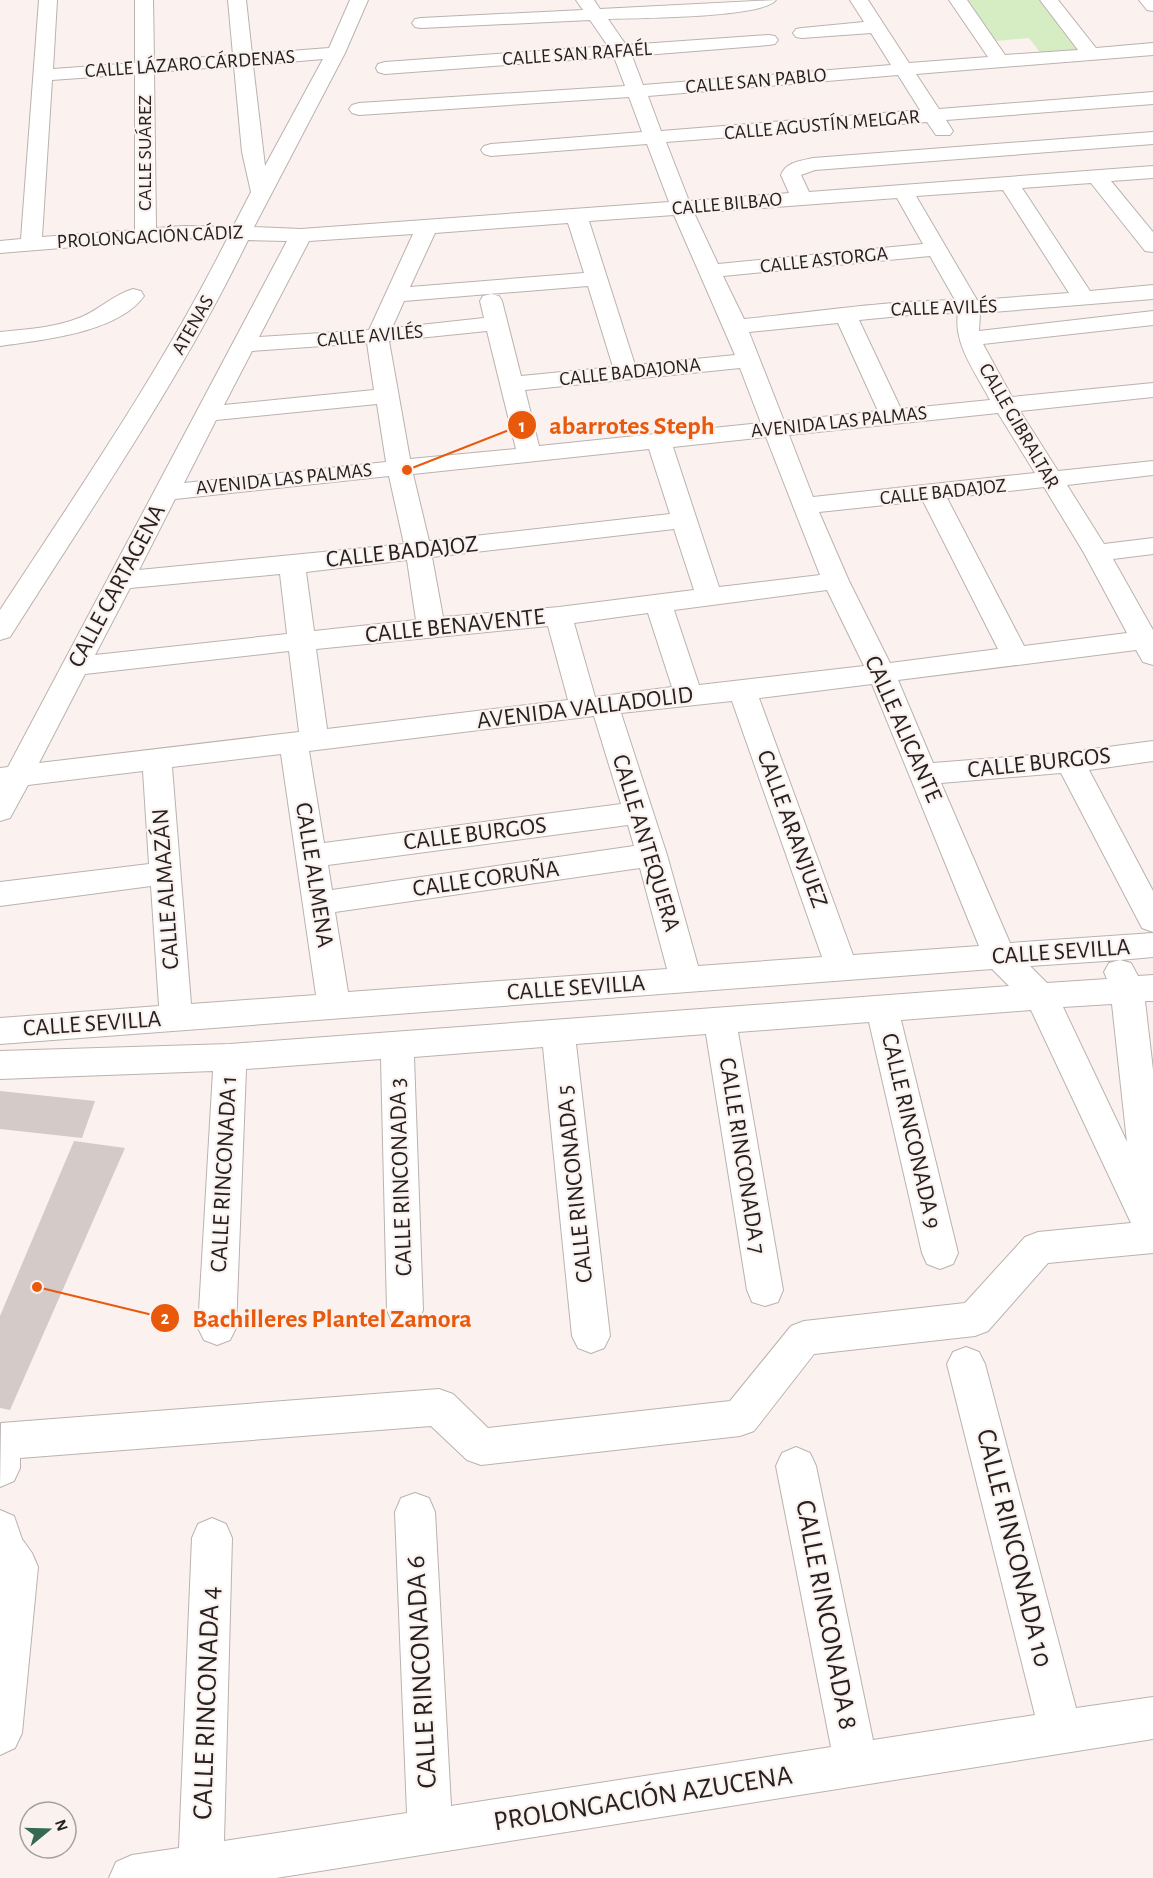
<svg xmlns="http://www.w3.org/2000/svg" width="1153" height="1878" font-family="'Alegreya Sans',sans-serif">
	<rect width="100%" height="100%" fill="#fbf2ef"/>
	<polygon fill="#d6edc3" points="965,0 1044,0 1086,51 1042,55 1029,38 996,41"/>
	<g fill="#d4cbc8">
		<polygon points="0,1091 95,1101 82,1138 0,1129"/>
		<polygon points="74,1141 125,1148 10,1410 0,1408 0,1316"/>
	</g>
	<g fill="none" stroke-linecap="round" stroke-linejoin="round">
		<g stroke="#bab2af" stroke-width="2">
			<g id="minor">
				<path d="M39 0H57L53 69 135 63V0H153L154 61 233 55 228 0H246L252 54 329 48 350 0H368L345 53 254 227 301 229 669 202 647 144 491 156 484 154 481 150 484 146 491 144 642 132 629 97 359 115 352 113 349 109 352 105 359 103 625 86 614 57 385 74 378 72 376 68 378 64 385 62 608 46 590 20 421 28 415 27 412 23 415 19 421 18 583 10 576 0H594L600 9 776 0C763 18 635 18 608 19L626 45 769 35 775 36 778 40 775 44 769 45 632 56 643 85 891 65 871 33 802 38 796 37 793 33 796 29 802 28 864 22 850 0H868L909 63 988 57 949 0H967L1005 55 1078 50 1040 0H1058L1096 48 1153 43V55L916 74 939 109 1153 92V104L946 120 953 131 950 135H936L927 122 666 142 689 201 789 193 781 175C786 162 800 161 813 158L1153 132V144L815 170 801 175 809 192 1153 166V178L1111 181 1153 232V252L1145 251 1091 183 1022 188 1090 291 1153 285V299L980 313 979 331 1153 311V325L983 344 1012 397 1153 383V397L1020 411 1058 471 1153 461V475L1067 485 1104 544 1153 538V554L1113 559 1153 630V665L1143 662 1136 650 898 680 933 763 1070 752 1153 741V761L1089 770 1153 891V932L1142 928 1061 773 941 783 1010 943 1153 933V957L1120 960 1131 963 1138 976 1153 975V1001H1145L1153 1070V1253L1048 1263 988 1331 975 1336 814 1354 754 1431 740 1436 481 1465 467 1460 431 1426 20 1458V1468L14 1481 0 1487 1 1423 439 1389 453 1394 488 1428 730 1401 791 1326 804 1321 965 1303 1025 1237 1038 1232 1131 1223 1031 1010 901 1020 958 1253 953 1264 940 1269 927 1264 922 1253 869 1022 738 1032 783 1290 778 1302 765 1306 752 1302 747 1290 706 1034 576 1044 610 1336 604 1348 591 1353 578 1348 572 1336 543 1047 414 1057 423 1310 418 1322 405 1327 392 1322 387 1310 381 1059 246 1069 236 1328 230 1340 217 1345 204 1340 198 1328 213 1071 0 1079V1051L230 1044 1009 986 992 969 0 1044V1018L159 1006 151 886 0 906V882L149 864 143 771 28 785 10 818 0 821V768L8 767 287 241 248 240C181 379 92 507 10 637L0 640V610C79 489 162 369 227 239L184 238 0 253V241L21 239ZM323 59 265 166 253 65ZM234 66 242 152 251 192 233 227 184 226 156 228 154 72ZM135 74V230L42 237 52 80ZM898 75 920 110 661 131 648 96ZM1003 190 1069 293 977 300 916 196ZM897 198 923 244 718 264 694 213ZM674 215 735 355 635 365 589 221ZM568 223 584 273 410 287 435 233ZM413 234 369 330 259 337 309 241ZM930 256 955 300C884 301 814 312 744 319L723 276ZM588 286 613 367 521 376 502 301 499 296 491 294 483 296 480 301 484 318 392 328 404 301ZM958 313C953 344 976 373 990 400L901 409 859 320 921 314ZM838 323 878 411 784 421 749 332ZM487 331 516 449 410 459 389 341ZM367 343 374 390 224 405 252 351ZM740 368 761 423 539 446 525 390ZM377 404 386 462 184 483 216 420ZM998 413 1035 473 813 497 789 435ZM766 437 820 575 719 587 673 447ZM649 449 670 514 429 541 413 474ZM389 476 404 544 139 570 175 499ZM1044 487 1084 553 1127 633 1024 646 947 498ZM923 501 998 649 890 663 849 581 819 512ZM674 529 694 590 559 607 443 617 432 557ZM407 560 416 620 314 631 306 572ZM280 574 287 634 95 655 130 588ZM827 590 864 666 699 685 674 610ZM648 613 672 687 595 697 574 623ZM548 626 568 700 327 729 316 649ZM289 651 299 732 39 763 85 674ZM872 684 979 946 853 955 759 698ZM732 701 822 957 698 966 667 855 621 713ZM594 716 621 804 324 843 309 751ZM281 754 316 995 191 1004 172 767ZM628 825 634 846 332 890 328 865ZM640 868 667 969 348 992 335 912ZM1120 960 1109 963 1104 972 1107 979 1047 983 1030 966ZM1112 1004 1127 1142 1063 1007Z"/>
				<polygon points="1139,0 1153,0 1153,11 1147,10"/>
				<path d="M133 289 141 291 144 296C118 333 41 340 0 346V332C26 329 54 328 79 318 98 311 114 294 133 289Z"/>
				<polygon points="966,1347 979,1352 985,1364 1076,1708 1153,1697 1153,1739 276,1878 109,1878 116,1862 132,1855 179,1848 192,1538 198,1524 212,1518 226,1524 232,1538 224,1841 407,1813 395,1512 401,1498 415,1493 429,1498 435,1512 451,1806 831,1747 776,1466 782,1453 796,1447 810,1453 816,1466 873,1740 1035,1715 947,1364 953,1352"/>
				<polygon points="0,1510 14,1516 22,1539 32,1553 38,1567 22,1733 15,1748 0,1755"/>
			</g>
		</g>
		<use href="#minor" fill="#fff" fill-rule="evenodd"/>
	</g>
	<g text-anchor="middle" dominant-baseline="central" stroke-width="4.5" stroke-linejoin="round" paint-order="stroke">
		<g font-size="20" fill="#252221" stroke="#fbf2ef">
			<text transform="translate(577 54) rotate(-4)">CALLE SAN RAFAÉL</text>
			<text transform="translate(190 64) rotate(-4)">CALLE LÁZARO CÁRDENAS</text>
			<text transform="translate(756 81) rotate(-5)">CALLE SAN PABLO</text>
			<text transform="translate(822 125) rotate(-5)">CALLE AGUSTÍN MELGAR</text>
			<text transform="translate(145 153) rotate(-90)">CALLE SUÁREZ</text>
			<text transform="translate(727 204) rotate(-5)">CALLE BILBAO</text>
			<text transform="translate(150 237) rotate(-3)">PROLONGACIÓN CÁDIZ</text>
			<text transform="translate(824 260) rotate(-6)">CALLE ASTORGA</text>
			<text transform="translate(944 308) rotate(-2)">CALLE AVILÉS</text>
			<text transform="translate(193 325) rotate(-60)">ATENAS</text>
			<text transform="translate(370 336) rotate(-5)">CALLE AVILÉS</text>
			<text transform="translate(630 372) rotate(-6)">CALLE BADAJONA</text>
			<text transform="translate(839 422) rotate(-6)">AVENIDA LAS PALMAS</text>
			<text transform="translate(1019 426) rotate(60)">CALLE GIBRALTAR</text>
			<text transform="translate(284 479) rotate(-6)">AVENIDA LAS PALMAS</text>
			<text transform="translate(943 492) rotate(-6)">CALLE BADAJOZ</text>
		</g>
		<g font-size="24" fill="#252221" stroke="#fbf2ef">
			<text transform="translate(402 552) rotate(-6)">CALLE BADAJOZ</text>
			<text transform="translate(117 586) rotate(-62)">CALLE CARTAGENA</text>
			<text transform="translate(455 626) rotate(-6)">CALLE BENAVENTE</text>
			<text transform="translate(585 708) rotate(-7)">AVENIDA VALLADOLID</text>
			<text transform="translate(903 729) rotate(66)">CALLE ALICANTE</text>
			<text transform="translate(1039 763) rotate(-6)">CALLE BURGOS</text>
			<text transform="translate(792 829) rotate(70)">CALLE ARANJUEZ</text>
			<text transform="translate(475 834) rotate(-7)">CALLE BURGOS</text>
			<text transform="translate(646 843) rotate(73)">CALLE ANTEQUERA</text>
			<text transform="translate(314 875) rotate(81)">CALLE ALMENA</text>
			<text transform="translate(486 879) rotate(-8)">CALLE CORUÑA</text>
			<text transform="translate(166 889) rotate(-94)">CALLE ALMAZÁN</text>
			<text transform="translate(1061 952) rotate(-4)">CALLE SEVILLA</text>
			<text transform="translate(576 988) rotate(-4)">CALLE SEVILLA</text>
			<text transform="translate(92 1024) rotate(-4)">CALLE SEVILLA</text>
			<text transform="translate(911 1131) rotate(77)">CALLE RINCONADA 9</text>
			<text transform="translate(742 1156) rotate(81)">CALLE RINCONADA 7</text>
			<text transform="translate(224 1174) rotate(-87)">CALLE RINCONADA 1</text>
			<text transform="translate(401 1177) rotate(-92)">CALLE RINCONADA 3</text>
			<text transform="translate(575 1184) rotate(-96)">CALLE RINCONADA 5</text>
		</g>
		<g font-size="28" fill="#252221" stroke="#fbf2ef">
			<text transform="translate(1014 1548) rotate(76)">CALLE RINCONADA 10</text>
			<text transform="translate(826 1615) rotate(79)">CALLE RINCONADA 8</text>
			<text transform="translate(422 1672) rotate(-93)">CALLE RINCONADA 6</text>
			<text transform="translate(207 1703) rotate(-88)">CALLE RINCONADA 4</text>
			<text transform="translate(643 1799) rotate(-9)">PROLONGACIÓN AZUCENA</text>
		</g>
	</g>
	<path fill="none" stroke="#e8590c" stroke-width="2" d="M407 470L522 425M37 1287L165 1318"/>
	<g fill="#e8590c" stroke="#fbf2ef" stroke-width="2">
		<circle cx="407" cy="470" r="6"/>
		<circle cx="37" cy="1287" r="6"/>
		<circle cx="522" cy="425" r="15"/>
		<circle cx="165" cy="1318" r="15"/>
	</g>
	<g font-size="18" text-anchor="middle" font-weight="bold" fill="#fff">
		<text x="522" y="432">1</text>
		<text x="165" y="1324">2</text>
	</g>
	<g font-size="26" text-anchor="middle" font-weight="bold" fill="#e8590c" stroke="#fbf2ef" stroke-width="4.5" stroke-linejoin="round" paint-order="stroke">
		<text x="632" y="434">abarrotes Steph</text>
		<text x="332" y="1327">Bachilleres Plantel Zamora</text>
	</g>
	<g transform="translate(48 1830) rotate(71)"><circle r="28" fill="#fbf2ef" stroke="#a59f9d" stroke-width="1.5"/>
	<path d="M0-4.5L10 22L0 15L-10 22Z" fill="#346a50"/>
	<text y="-9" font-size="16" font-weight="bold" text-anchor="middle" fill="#252221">N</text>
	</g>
</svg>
